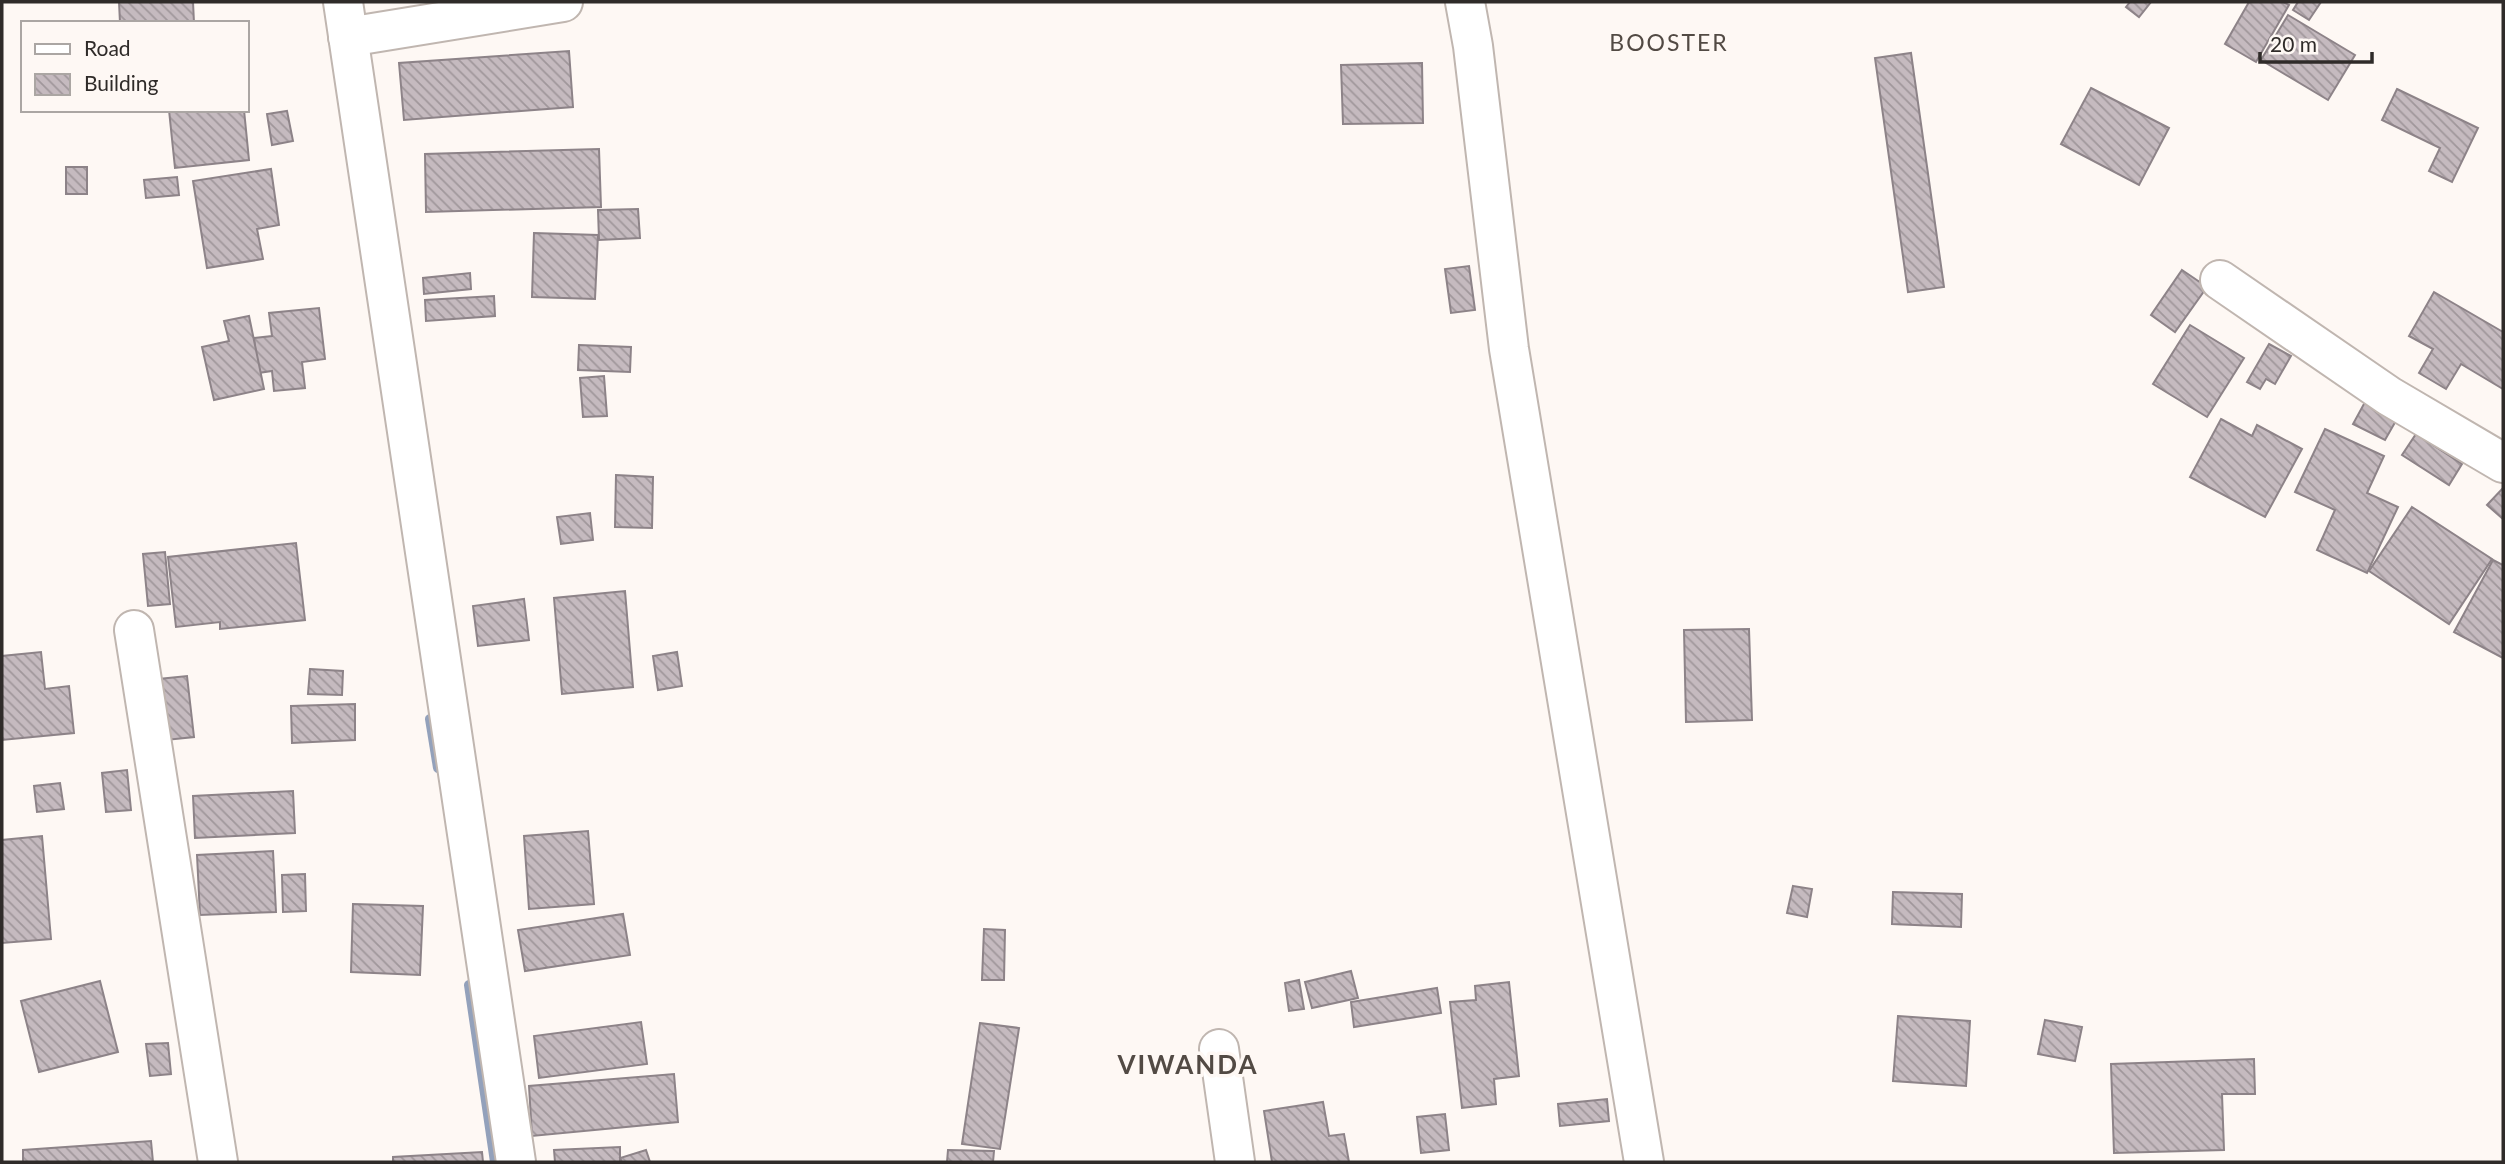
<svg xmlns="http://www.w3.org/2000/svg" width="2505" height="1164" font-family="Lato,sans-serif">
	<defs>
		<pattern id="building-back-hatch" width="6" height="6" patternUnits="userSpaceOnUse" patternTransform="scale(1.75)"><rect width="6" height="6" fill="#c5babf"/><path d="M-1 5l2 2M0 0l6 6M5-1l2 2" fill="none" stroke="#a0979b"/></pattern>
	</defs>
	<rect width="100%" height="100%" fill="#fef8f4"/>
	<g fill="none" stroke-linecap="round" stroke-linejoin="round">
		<g stroke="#93a1bb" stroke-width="10">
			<polyline points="430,719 438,768"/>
			<polyline points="469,985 495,1162"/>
		</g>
	</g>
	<g fill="url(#building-back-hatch)" stroke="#8d8388" stroke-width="2">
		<polygon points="119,2 193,2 194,23 120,23"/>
		<polygon points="2130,2 2151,2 2139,17 2126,7"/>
		<polygon points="2249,2 2283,2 2289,5 2256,62 2225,44"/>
		<polygon points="2298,2 2321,2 2309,20 2293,10"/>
		<polygon points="2288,15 2355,55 2328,100 2261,60"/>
		<polygon points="569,51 573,107 404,120 399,63"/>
		<polygon points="1911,53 1944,287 1908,292 1875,58"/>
		<polygon points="1422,63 1423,123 1343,124 1341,65"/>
		<polygon points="2091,88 2169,128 2139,185 2061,144"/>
		<polygon points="2397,89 2478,128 2452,182 2429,171 2440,148 2382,120"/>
		<polygon points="169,110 244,110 249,160 175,168"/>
		<polygon points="287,111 293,141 272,145 267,114"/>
		<polygon points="599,149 601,207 426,212 425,154"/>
		<rect x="66" y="167" width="21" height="27"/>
		<polygon points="271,169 279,225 257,229 263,259 207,268 193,181"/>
		<polygon points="177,177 179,195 146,198 144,180"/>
		<polygon points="638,209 640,238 599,240 598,210"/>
		<polygon points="534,233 598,235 595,299 532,297"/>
		<polygon points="1469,266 1475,310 1451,313 1445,269"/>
		<polygon points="2182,270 2207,287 2175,332 2151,315"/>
		<polygon points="470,273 471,289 424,294 423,278"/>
		<polygon points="2434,292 2503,332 2503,389 2461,364 2446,389 2419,373 2433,349 2409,336"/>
		<polygon points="494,296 495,316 426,321 425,300"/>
		<polygon points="319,308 325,359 302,362 305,388 274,391 272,371 258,373 254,338 272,336 269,313"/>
		<polygon points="249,316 264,389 214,400 202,347 229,341 224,321"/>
		<polygon points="2190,325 2244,358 2207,417 2153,384"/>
		<polygon points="2269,344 2291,356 2275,384 2266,379 2260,389 2247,382"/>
		<polygon points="579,345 631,347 630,372 578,370"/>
		<polygon points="604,376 607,416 583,417 580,378"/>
		<polygon points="2365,402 2397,419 2385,440 2353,424"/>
		<polygon points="2221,419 2252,436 2257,425 2302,449 2265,517 2190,477"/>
		<polygon points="2325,429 2384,456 2367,493 2398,507 2367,573 2317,550 2335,510 2295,492"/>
		<polygon points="2416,434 2462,464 2449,485 2402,455"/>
		<polygon points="616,475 653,477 652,528 615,527"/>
		<polygon points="2503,488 2503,519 2487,505"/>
		<polygon points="2412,507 2492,559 2449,624 2369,571"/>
		<polygon points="590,513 593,540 561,544 557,517"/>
		<polygon points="296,543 305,620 220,629 220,622 176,627 168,557"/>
		<polygon points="165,552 170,604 148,606 143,554"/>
		<polygon points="2493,560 2503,565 2503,658 2454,632"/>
		<polygon points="625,591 633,687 562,694 554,598"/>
		<polygon points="524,599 529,640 478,646 473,606"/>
		<polygon points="1749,629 1752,720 1686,722 1684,630"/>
		<polygon points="41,652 45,689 69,686 74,733 2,740 2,656"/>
		<polygon points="677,652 682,686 658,690 653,656"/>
		<polygon points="310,669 343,671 342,695 308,694"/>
		<polygon points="187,676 194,737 166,740 159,679"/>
		<polygon points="355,704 355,740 292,743 291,706"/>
		<polygon points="127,770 131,810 106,812 102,773"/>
		<polygon points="60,783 64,809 37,812 34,786"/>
		<polygon points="293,791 295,833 195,838 193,796"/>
		<polygon points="588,831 594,904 529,909 524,836"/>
		<polygon points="42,836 51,939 2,943 2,840"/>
		<polygon points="273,851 276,912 200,915 197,855"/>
		<polygon points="305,874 306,911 283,912 282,875"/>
		<polygon points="1793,886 1812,889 1807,917 1787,913"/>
		<polygon points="1893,892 1962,894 1961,927 1892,924"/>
		<polygon points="353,904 423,906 420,975 351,972"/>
		<polygon points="623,914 630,955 525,971 518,930"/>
		<polygon points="984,929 1005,930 1004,980 982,980"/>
		<polygon points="1351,971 1358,998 1312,1008 1305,982"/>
		<polygon points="1299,980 1304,1009 1289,1011 1285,983"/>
		<polygon points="100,981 118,1052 39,1072 21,1001"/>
		<polygon points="1509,982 1519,1076 1494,1079 1496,1104 1462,1108 1450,1002 1476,1000 1475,986"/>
		<polygon points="1437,988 1441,1013 1354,1027 1351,1002"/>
		<polygon points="1898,1016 1970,1021 1966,1086 1893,1081"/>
		<polygon points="2045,1020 2082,1027 2075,1061 2038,1054"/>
		<polygon points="641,1022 647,1064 539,1078 534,1036"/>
		<polygon points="980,1023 1019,1028 1000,1149 962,1144"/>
		<polygon points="168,1043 171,1074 150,1076 146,1044"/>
		<polygon points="2254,1059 2255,1094 2222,1094 2224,1150 2114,1153 2111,1064"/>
		<polygon points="674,1074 678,1122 532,1136 529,1086"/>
		<polygon points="1607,1099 1609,1121 1560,1126 1558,1104"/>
		<polygon points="1323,1102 1329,1136 1344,1134 1349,1162 1272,1162 1264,1111"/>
		<polygon points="1445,1114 1449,1150 1421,1153 1417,1117"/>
		<polygon points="151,1141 153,1162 23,1162 23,1150"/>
		<polygon points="620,1147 620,1162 555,1162 554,1150"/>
		<polygon points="646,1150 650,1162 622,1162 620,1158"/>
		<polygon points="948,1150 994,1151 993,1162 947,1162"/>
		<polygon points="482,1152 483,1162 393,1162 393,1157"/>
	</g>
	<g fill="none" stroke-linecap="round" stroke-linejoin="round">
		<g stroke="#c0b6b0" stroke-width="42">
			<g id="minor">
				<polyline points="343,2 516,1162"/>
				<polyline points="1465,2 1473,46 1509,349 1644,1162"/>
				<polyline points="348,37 563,2"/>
				<polyline points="2220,280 2389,396 2503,463"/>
				<polyline points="134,630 218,1162"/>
				<polyline points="1219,1049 1235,1162"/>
			</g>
		</g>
		<use href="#minor" stroke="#fff" stroke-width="38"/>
	</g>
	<g text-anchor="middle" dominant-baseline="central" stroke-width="7" stroke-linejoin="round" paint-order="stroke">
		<g font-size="23" letter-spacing="2" fill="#524a44" stroke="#fef8f4">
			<text x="1669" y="42">BOOSTER</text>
		</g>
		<g font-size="26" font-weight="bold" letter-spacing="2" fill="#524a44" stroke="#fef8f4">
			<text x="1188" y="1064">VIWANDA</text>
		</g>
	</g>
	<rect width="2505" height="1164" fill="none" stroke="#2f2b29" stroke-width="7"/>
	<rect x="21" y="21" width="228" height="91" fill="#fef8f4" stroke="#aba6a3" stroke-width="2"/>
	<rect x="35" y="44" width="35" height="10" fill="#ffffff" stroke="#aba6a3" stroke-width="2"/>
	<text x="84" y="56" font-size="21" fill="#2f2b29">Road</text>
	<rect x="35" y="74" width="35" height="21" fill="url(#building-back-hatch)" stroke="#aba6a3" stroke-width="2"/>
	<text x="84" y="91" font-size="21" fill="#2f2b29">Building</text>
	<path d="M2260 52v10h112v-10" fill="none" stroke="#2f2b29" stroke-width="3.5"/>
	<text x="2270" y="52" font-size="21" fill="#2f2b29" stroke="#fef8f4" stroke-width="5" paint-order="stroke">20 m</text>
</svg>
